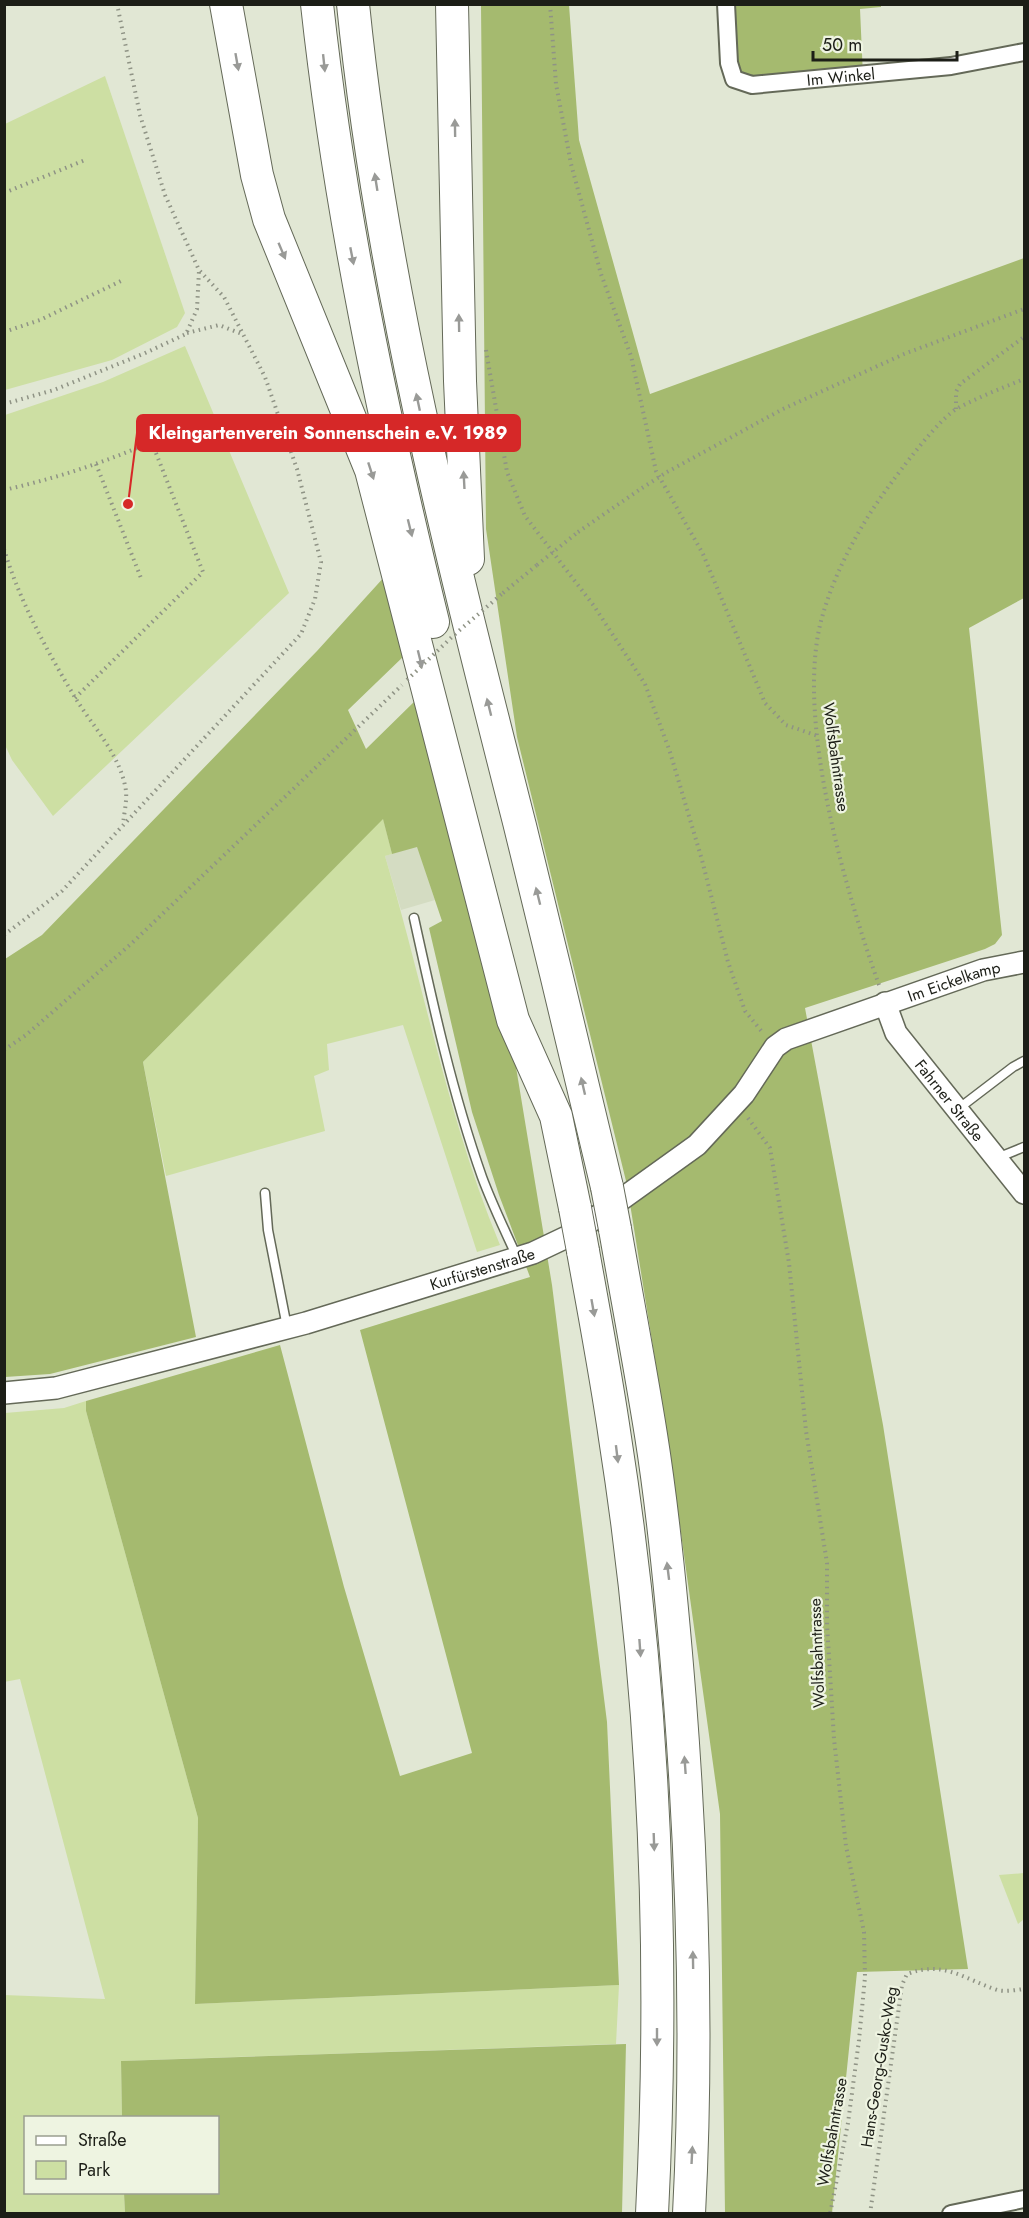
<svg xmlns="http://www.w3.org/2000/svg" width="1029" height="2218" font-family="Jost,sans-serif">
	<rect width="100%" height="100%" fill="#e1e7d4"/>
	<polygon fill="#d4dcc2" points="417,846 435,900 401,910 385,856"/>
	<g fill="#cddfa3">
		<polygon points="105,76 185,313 177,327 112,360 5,390 5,124"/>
		<polygon points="185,346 289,593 53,816 12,760 5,745 5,415 103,382"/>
		<path d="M383 818 392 854 385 856C424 986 448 1120 500 1245L477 1252 403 1025 327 1044 329 1070 314 1076 325 1131 166 1176 143 1062Z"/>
		<polygon points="86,1401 86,1411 198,1818 195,2004 619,1985 616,2044 121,2061 122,2117 26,2118 26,2192 124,2193 125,2214 5,2213 4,1995 105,1999 20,1679 4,1682 5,1413 64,1408"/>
		<polygon points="1024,1873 1024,1919 1018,1924 999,1875"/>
	</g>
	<g fill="#a5ba6f">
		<polygon points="881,4 881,7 860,9 863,76 734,79 726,5"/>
		<polygon points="481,5 569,5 579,140 650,394 1024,258 1024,598 969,628 1002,935 995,944 985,949 805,1008 883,1425 968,1969 857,1972 832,2213 725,2213 720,1814 669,1447 627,1185 517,737 486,529"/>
		<polygon points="386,575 406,654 348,710 366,749 417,699 515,1061 552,1285 607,1722 619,1985 195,2004 198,1818 86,1411 86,1401 280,1345 344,1587 400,1776 472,1753 360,1330 530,1277 499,1195 472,1112 429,928 442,921 417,847 392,854 383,819 143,1062 196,1337 50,1374 5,1377 5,959 42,935 317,651"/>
		<polygon points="626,2044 622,2213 125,2213 124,2193 218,2192 218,2118 122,2117 121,2061"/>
	</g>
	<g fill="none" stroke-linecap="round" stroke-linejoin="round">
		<g stroke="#646958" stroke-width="11">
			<g id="service">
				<path d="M414 918C433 1005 452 1092 482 1177 492 1204 505 1231 517 1257"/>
				<polyline points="958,1109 1013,1067 1024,1061"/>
				<polyline points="997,1158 1024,1147"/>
				<polyline points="265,1193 268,1230 287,1327"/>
			</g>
		</g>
		<g stroke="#646958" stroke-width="20">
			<g id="minor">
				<path id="s1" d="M726 4 729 63 734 79 752 85 951 66 1024 52"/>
				<polyline points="951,2214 1024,2199"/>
			</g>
		</g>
		<g stroke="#646958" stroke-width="24">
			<g id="tertiary">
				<path id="s2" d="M885 1003 896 1033 1024 1193"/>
				<path id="s3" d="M4 1393 56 1388 306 1323 533 1253 573 1234 697 1145 744 1094 775 1047 786 1039 983 970 1024 962"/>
			</g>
		</g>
		<g stroke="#646958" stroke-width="34">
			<g id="motorway">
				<polyline points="226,4 257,175 269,219 371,470 513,1020 556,1116 575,1208"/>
				<path d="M317 4C340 214 383 418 433 622"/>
				<path d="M353 4C381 283 451 555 520 826 550 946 578 1067 607 1187"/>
				<polyline points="452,4 460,381 468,559"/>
				<path d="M615 1229C627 1298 640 1366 651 1435 665 1523 673 1613 680 1702 693 1872 698 2043 689 2214"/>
				<path d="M583 1251C594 1313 606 1375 615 1438 655 1693 665 1955 652 2214"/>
			</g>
		</g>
		<g stroke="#8f9385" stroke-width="4" stroke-dasharray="1.5 4.5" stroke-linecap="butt">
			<polyline points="550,4 556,84 571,164 601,274 631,356 656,471 703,554 765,703 786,725 818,736"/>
			<polyline points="4,193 85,160"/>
			<polyline points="4,332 40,320 123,280"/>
			<polyline points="187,333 219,325 242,334"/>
			<polyline points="486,350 507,472 525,516 594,606 645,684 670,752 702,860 728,962 745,1011 763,1033"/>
			<polyline points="4,404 54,390 143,354 186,334 197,309 199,271"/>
			<polyline points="956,409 956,392 960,384 1024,337"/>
			<polyline points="96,464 141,578"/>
			<polyline points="667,472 783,409 904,354 1024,309"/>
			<path d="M4 490C67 476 126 455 184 427"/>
			<polyline points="578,532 642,488"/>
			<path d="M4 549C19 600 48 653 76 699 94 728 121 756 126 791 127 801 124 814 123 824"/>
			<polyline points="503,593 537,565"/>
			<polyline points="75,698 203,572 152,443"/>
			<polyline points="4,935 62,891 301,634 315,599 321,562 297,469 265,377 224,297 199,270 165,195 140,115 117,4"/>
			<path d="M879 985C845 889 797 725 820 625 832 577 857 530 886 490 899 472 940 417 958 408 979 397 1002 388 1024 379"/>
			<polyline points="4,1050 26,1035 131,944 402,685"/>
			<polyline points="748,1118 770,1148 789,1263 806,1431 827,1563 827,1625 834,1739 846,1846 864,1932 865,1977 859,2040 848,2123 830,2214"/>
			<path d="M870 2214 902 1985 907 1974C944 1960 964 1979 997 1990 1005 1992 1016 1990 1024 1989"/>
		</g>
		<use href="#service" stroke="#fff" stroke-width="8"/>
		<use href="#minor" stroke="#fff" stroke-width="16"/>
		<use href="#tertiary" stroke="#fff" stroke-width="21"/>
		<use href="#motorway" stroke="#fff" stroke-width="32"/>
		<g stroke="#646958" stroke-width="34" stroke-linecap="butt">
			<g id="motorway-bridge">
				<polyline points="607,1187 615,1229"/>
				<polyline points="575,1208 583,1251"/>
			</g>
		</g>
		<g stroke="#8f9385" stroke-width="4" stroke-dasharray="1.5 4.5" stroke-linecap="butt">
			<polyline points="642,488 667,472"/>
			<polyline points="537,565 578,532"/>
			<polyline points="407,680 454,635 503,593"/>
		</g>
		<use href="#motorway-bridge" stroke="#fff" stroke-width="32"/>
	</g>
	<defs><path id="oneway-solid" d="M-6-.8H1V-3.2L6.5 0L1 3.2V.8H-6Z" transform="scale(1.5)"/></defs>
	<g fill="#999a97">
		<use href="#oneway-solid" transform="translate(237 62) rotate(80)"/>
		<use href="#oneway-solid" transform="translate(324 63) rotate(84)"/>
		<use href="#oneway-solid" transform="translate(455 128) rotate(-91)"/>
		<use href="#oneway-solid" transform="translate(376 182) rotate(-99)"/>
		<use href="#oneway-solid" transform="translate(282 251) rotate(67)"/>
		<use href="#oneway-solid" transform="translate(352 256) rotate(79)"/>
		<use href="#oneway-solid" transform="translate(459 323) rotate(-91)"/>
		<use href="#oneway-solid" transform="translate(418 402) rotate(-102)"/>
		<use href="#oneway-solid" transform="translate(371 471) rotate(72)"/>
		<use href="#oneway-solid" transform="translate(464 480) rotate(-93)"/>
		<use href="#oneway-solid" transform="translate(410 528) rotate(76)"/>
		<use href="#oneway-solid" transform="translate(420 659) rotate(76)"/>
		<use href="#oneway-solid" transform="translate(489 707) rotate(-104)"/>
		<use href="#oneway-solid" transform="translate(538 896) rotate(-104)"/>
		<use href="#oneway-solid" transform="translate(583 1086) rotate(-103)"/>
		<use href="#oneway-solid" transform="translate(593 1308) rotate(80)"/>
		<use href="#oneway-solid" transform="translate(617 1454) rotate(83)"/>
		<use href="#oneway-solid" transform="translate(668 1571) rotate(-97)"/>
		<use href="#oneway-solid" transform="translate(640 1648) rotate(86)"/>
		<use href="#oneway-solid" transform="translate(685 1765) rotate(-94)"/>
		<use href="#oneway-solid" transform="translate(654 1842) rotate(88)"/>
		<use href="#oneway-solid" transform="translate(693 1960) rotate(-91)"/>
		<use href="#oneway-solid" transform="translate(657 2037) rotate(90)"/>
		<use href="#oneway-solid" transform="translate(692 2155) rotate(-87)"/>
	</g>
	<g text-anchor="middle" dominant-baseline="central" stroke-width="4.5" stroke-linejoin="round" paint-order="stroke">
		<g font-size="16" fill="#1c1e17" stroke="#eef4e1">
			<text stroke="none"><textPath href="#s1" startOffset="184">Im Winkel</textPath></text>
			<text transform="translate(836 757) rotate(82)">Wolfsbahntrasse</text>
			<text stroke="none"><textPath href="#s3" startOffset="1062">Im Eickelkamp</textPath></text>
			<text stroke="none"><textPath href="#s2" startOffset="118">Fahrner Straße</textPath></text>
			<text stroke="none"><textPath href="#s3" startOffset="495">Kurfürstenstraße</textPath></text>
			<text transform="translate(817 1653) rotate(-92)">Wolfsbahntrasse</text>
			<text transform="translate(879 2067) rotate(-81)">Hans-Georg-Gusko-Weg</text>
			<text transform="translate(832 2132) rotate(-80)">Wolfsbahntrasse</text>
		</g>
	</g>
	<path fill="none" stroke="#d62828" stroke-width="2" d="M128 504L137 433"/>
	<circle fill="#d62828" stroke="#eef4e1" stroke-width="2" cx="128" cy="504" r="6"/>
	<rect fill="#d62828" stroke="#d62828" stroke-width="2" x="137" y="415" width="383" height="36" rx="6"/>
	<g font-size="18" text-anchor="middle" font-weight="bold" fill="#fff">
		<text x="328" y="439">Kleingartenverein Sonnenschein e.V. 1989</text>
	</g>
	<rect width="1029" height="2218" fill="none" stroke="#1c1e17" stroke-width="12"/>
	<rect x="24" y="2116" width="195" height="78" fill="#eef4e1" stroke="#9a9e90" stroke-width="1.5"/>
	<rect x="36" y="2136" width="30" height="9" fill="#ffffff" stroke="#9a9e90" stroke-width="1.5"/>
	<text x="78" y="2146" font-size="18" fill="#1c1e17">Straße</text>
	<rect x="36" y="2161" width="30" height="18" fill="#cddfa3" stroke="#9a9e90" stroke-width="1.5"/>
	<text x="78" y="2176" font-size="18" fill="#1c1e17">Park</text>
	<path d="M813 51v9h144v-9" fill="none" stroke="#1c1e17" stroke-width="3"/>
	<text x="822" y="51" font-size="18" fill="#1c1e17" stroke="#eef4e1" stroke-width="4.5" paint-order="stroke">50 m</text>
</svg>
